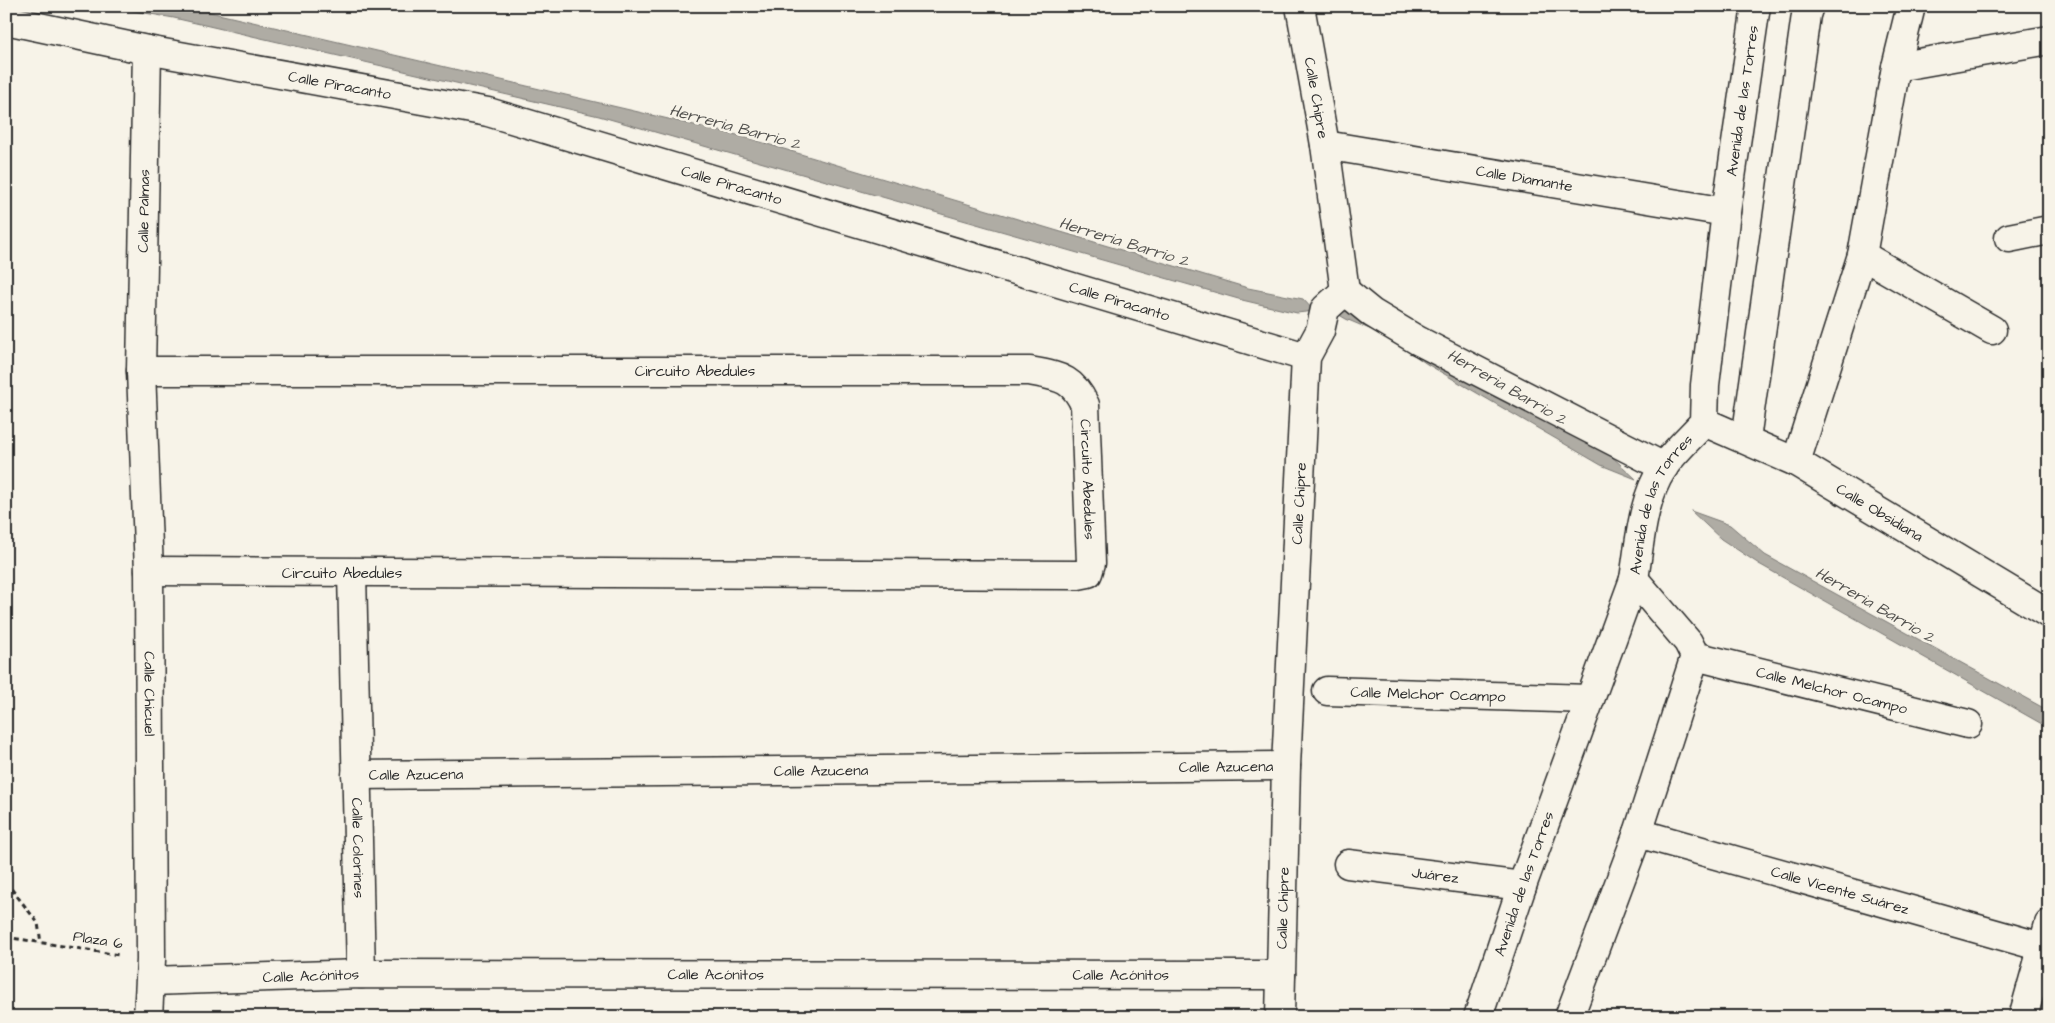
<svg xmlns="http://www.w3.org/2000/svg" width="2055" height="1023" font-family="'Architects Daughter',sans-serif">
	<rect width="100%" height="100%" fill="#f7f3e8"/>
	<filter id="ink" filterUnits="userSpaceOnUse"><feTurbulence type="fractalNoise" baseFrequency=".02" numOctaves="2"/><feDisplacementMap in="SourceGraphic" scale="10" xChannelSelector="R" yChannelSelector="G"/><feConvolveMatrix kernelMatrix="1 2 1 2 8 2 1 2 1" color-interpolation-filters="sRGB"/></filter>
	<g filter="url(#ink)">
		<g fill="#afaca4" stroke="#7a7874">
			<polygon points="104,6 184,6 737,135 1248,288 1303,299 1314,311 1297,313 1242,300 599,116 174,18"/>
			<polygon points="1347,311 1364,315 1608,453 1636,479 1601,465 1427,364 1386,336 1346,319 1336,313"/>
			<polygon points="1691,511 1730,525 1765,555 2049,711 2049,728 1759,564 1721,539"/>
		</g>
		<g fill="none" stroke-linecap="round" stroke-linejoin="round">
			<g stroke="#2b2b2b" stroke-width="31">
				<g id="minor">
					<path id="s1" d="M6 20 147 50 488 112 1306 357"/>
					<path id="s2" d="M147 50 141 371 149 571 151 960 148 1017"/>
					<polyline points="1896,67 2049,40"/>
					<path id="s3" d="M1325 145 1726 212"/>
					<polyline points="2009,238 2049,230"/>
					<polyline points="1862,255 1992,330"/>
					<polyline points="1345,291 1372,313 1417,340 1664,467"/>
					<path id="s4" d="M141 371H1030C1059 377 1072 377 1085 405L1091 563 1088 573 1078 575 149 571"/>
					<path id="s5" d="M1704 422 1796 462 2049 614"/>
					<polyline points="1746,439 1806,15 1809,6"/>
					<polyline points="1796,462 1862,255 1896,67 1911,6"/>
					<path id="s6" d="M352 573 361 974"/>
					<path id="s7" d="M1634 579C1640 542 1642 500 1663 468 1674 451 1691 437 1704 422L1705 385 1726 212 1756 6"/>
					<path id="s8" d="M1695 656 1968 724"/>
					<path id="s9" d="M1327 691 1589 699"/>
					<path id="s10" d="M356 775 1286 766"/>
					<path id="s11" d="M1638 833 2042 947"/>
					<path id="s12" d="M1348 864 1522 886"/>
					<path id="s13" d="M151 981 361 974 1281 975"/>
					<path id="s14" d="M1280 1017 1286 766 1306 357 1320 331 1325 309 1345 291 1325 145 1300 6"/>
					<polyline points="2023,1017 2049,924"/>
				</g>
			</g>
			<g stroke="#2b2b2b" stroke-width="31">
				<g id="secondary">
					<path id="s15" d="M1478 1017 1522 886 1634 579 1688 642 1695 656 1638 833 1569 1017"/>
				</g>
			</g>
			<g stroke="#2b2b2b" stroke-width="3" stroke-dasharray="5 4" stroke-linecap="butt">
				<polyline points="6,882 38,923 41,943"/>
				<polyline points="6,937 119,955"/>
			</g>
			<use href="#minor" stroke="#f7f3e8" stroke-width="28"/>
			<use href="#secondary" stroke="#f7f3e8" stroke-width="28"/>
		</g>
	</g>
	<g text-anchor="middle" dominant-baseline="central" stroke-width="5" stroke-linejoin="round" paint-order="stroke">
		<g font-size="15" fill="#2b2b2b" stroke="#f7f3e8">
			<text stroke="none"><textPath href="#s1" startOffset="340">Calle Piracanto</textPath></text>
			<text transform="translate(1316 98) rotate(80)">Calle Chipre</text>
			<text stroke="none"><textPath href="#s7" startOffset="501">Avenida de las Torres</textPath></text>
			<text stroke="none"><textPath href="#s3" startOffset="202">Calle Diamante</textPath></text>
			<text stroke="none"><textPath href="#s1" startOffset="745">Calle Piracanto</textPath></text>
			<text transform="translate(144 211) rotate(-89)">Calle Palmas</text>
			<text stroke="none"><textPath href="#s1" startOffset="1150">Calle Piracanto</textPath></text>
			<text stroke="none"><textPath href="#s4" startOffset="554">Circuito Abedules</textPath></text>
			<text stroke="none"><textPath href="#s4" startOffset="1032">Circuito Abedules</textPath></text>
			<text stroke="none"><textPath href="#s14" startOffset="514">Calle Chipre</textPath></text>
			<text stroke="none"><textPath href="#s7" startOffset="81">Avenida de las Torres</textPath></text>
			<text stroke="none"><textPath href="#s5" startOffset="198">Calle Obsidiana</textPath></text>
			<text x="342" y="573">Circuito Abedules</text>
			<text stroke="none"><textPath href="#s8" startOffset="141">Calle Melchor Ocampo</textPath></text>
			<text stroke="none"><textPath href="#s2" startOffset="644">Calle Chicuel</textPath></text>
			<text stroke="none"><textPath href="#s9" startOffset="101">Calle Melchor Ocampo</textPath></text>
			<text stroke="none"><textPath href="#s10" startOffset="870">Calle Azucena</textPath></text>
			<text stroke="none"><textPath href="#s10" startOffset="465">Calle Azucena</textPath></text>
			<text stroke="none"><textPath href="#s10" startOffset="60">Calle Azucena</textPath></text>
			<text stroke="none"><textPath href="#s6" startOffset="275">Calle Colorines</textPath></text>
			<text stroke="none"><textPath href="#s12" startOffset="88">Juárez</textPath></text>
			<text stroke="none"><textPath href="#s15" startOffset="141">Avenida de las Torres</textPath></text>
			<text stroke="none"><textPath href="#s11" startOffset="210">Calle Vicente Suárez</textPath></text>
			<text stroke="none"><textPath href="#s14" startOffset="109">Calle Chipre</textPath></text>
			<text transform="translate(98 940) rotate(9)">Plaza 6</text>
			<text stroke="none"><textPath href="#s13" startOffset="565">Calle Acónitos</textPath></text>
			<text stroke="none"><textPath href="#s13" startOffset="970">Calle Acónitos</textPath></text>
			<text stroke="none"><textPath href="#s13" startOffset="160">Calle Acónitos</textPath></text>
		</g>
		<g font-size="16" font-style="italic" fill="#53524f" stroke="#f7f3e8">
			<text transform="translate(735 127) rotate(15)">Herreria Barrio 2</text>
			<text transform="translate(1124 242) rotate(17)">Herreria Barrio 2</text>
			<text transform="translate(1507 387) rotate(30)">Herreria Barrio 2</text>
			<text transform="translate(1875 605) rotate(30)">Herreria Barrio 2</text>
		</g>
	</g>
	<rect width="2055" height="1023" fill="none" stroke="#f7f3e8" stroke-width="25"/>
	<rect x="12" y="12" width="2030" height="998" fill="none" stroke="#2b2b2b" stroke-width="2" filter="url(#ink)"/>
</svg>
